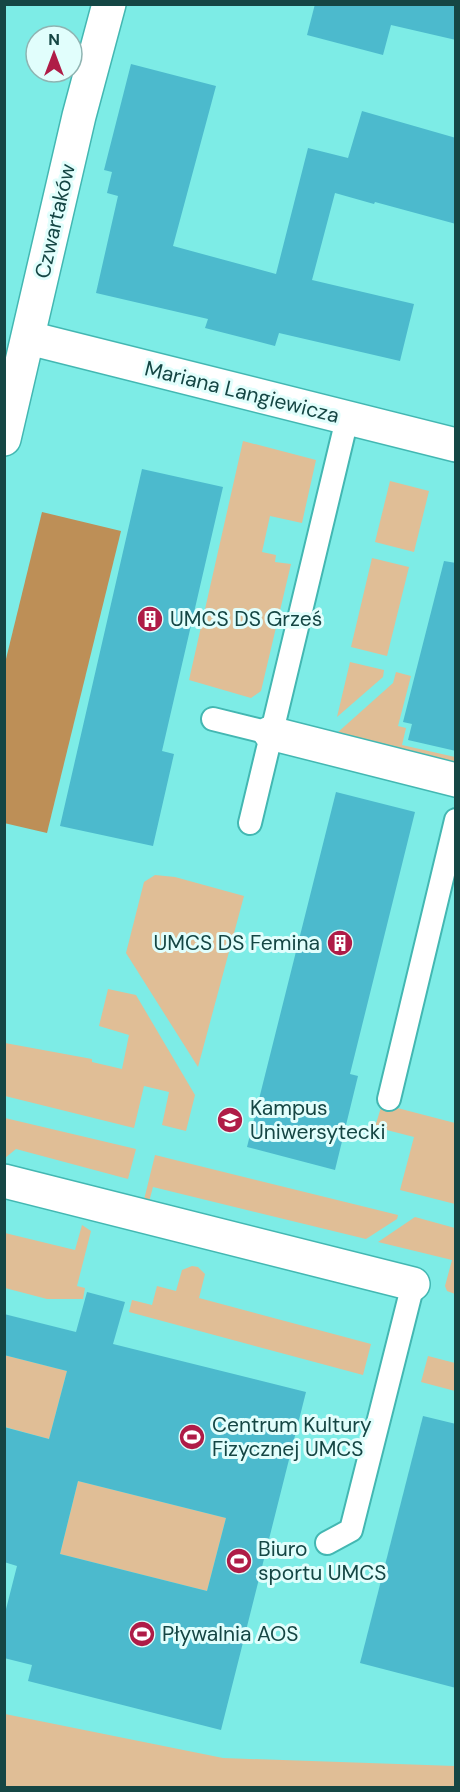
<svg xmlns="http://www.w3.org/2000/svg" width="460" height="1792" font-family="'DM Sans',sans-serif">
	<rect width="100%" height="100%" fill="#7dece6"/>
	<g fill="#e0be96">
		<polygon points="243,441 316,460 302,523 270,516 262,552 276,555 275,562 291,564 261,691 251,698 189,680"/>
		<polygon points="390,481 429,491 414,552 375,542"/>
		<polygon points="372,558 409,567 387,656 351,647"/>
		<polygon points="350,662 384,670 383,677 337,717"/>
		<polygon points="396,672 411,676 398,726 406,728 402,745 455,757 455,762 337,733 393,683"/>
		<polygon points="155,875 175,877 244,896 198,1067 126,953 144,882"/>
		<polygon points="108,989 136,995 195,1095 186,1131 162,1125 169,1092 144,1086 134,1128 5,1096 5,1043 92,1059 92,1062 122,1069 129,1035 99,1026"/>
		<polygon points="382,1104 455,1123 455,1204 400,1190 414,1137 375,1127"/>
		<polygon points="5,1118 136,1149 128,1179 16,1149 5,1158"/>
		<polygon points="155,1155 398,1215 397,1219 366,1239 153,1187 146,1213 141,1212"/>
		<polygon points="415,1217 455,1228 455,1294 447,1291 445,1286 452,1260 378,1242"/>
		<polygon points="82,1225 91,1231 77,1286 85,1288 83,1299 47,1299 5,1288 5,1233 75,1250"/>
		<polygon points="192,1266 198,1267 205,1274 199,1298 371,1344 363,1375 129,1312 132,1300 152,1305 157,1286 176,1291 182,1270"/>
		<polygon points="4,1355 67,1371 49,1439 5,1427"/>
		<polygon points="428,1356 455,1363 455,1391 421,1382"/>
		<polygon points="78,1481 226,1518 207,1591 60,1554"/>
		<polygon points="5,1714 223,1758 455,1766 455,1787 5,1787"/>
	</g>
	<polygon fill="#bd8f57" points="42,512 121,531 47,833 4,823 5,663"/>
	<g fill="#4cbacd" fill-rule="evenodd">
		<polygon points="315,4 456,4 456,40 391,25 383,55 307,35"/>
		<polygon points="131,64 216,86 173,246 276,274 308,148 348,158 362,111 456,138 456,224 375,202 374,204 335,193 312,280 414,304 400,361 279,333 275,346 205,328 208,319 96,293 118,196 107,193 112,172 104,170"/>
		<polygon points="142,469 223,487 162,751 174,754 153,846 60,826"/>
		<polygon points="444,561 456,563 456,751 408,740 412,724 403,722"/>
		<polygon points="336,792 415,812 350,1074 358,1076 335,1170 247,1147"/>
		<path d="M87 1292 125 1302 113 1344 306 1392 221 1730 28 1681 32 1665 4 1658V1617L17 1566 4 1562V1427L49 1439 67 1371 4 1355V1314L76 1332ZM78 1481 226 1518 207 1591 60 1554Z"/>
		<polygon points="423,1416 456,1424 456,1688 360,1663"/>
	</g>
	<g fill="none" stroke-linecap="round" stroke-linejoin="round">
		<g stroke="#43b7b2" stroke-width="26">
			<g id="lane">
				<polyline points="213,719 270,733"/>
				<polyline points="250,823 347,419"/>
				<polyline points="389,1099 456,820"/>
				<polyline points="327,1543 351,1530 413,1284"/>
			</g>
		</g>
		<g stroke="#43b7b2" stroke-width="36">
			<g id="street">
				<polyline points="29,338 456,445"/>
				<polyline points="4,439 79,116 109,4"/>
				<polyline points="270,733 456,780"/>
				<polyline points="4,1181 413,1284"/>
			</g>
		</g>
		<use href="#lane" stroke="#fff" stroke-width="22"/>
		<use href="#street" stroke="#fff" stroke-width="33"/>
	</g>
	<defs>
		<g id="building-disc" transform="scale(1.35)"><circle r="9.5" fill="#af1c47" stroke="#e1fefc"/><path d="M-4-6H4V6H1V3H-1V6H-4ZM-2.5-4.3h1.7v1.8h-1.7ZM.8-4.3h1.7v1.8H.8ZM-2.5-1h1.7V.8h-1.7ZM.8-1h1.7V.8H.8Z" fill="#fff"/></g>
		<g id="university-disc" transform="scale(1.35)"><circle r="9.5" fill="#af1c47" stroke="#e1fefc"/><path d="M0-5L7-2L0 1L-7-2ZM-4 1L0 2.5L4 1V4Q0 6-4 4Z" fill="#fff"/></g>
		<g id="stadium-disc" transform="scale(1.35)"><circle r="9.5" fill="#af1c47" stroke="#e1fefc"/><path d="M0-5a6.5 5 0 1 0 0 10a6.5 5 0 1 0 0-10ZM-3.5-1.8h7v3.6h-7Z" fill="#fff"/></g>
	</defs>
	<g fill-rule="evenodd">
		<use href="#building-disc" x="150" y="619"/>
		<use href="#building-disc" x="340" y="943"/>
		<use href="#university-disc" x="230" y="1120"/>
		<use href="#stadium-disc" x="192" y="1437"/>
		<use href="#stadium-disc" x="239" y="1561"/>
		<use href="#stadium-disc" x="142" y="1634"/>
	</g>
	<g text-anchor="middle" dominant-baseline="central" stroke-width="6" stroke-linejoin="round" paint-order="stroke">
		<g font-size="21" fill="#154644" stroke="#e1fefc">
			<text transform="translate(55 221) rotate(-77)">Czwartaków</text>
			<text transform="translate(242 392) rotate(14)">Mariana Langiewicza</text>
		</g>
		<g font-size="21" fill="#154644" stroke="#e1fefc" text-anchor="start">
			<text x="170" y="619">UMCS DS Grześ</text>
			<text x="320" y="943" text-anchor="end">UMCS DS Femina</text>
			<text x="250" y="1108">Kampus<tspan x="250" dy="24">Uniwersytecki</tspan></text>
			<text x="212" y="1425">Centrum Kultury<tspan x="212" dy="24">Fizycznej UMCS</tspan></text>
			<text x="258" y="1549">Biuro<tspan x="258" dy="24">sportu UMCS</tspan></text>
			<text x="162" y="1634">Pływalnia AOS</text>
		</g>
	</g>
	<rect width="460" height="1792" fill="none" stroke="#154644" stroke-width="12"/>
	<g transform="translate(54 54)"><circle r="28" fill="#e1fefc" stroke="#8fb4b2" stroke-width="1.5"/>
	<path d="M0-4.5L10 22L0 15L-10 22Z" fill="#af1c47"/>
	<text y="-9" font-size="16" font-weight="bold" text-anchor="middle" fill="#154644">N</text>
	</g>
</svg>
